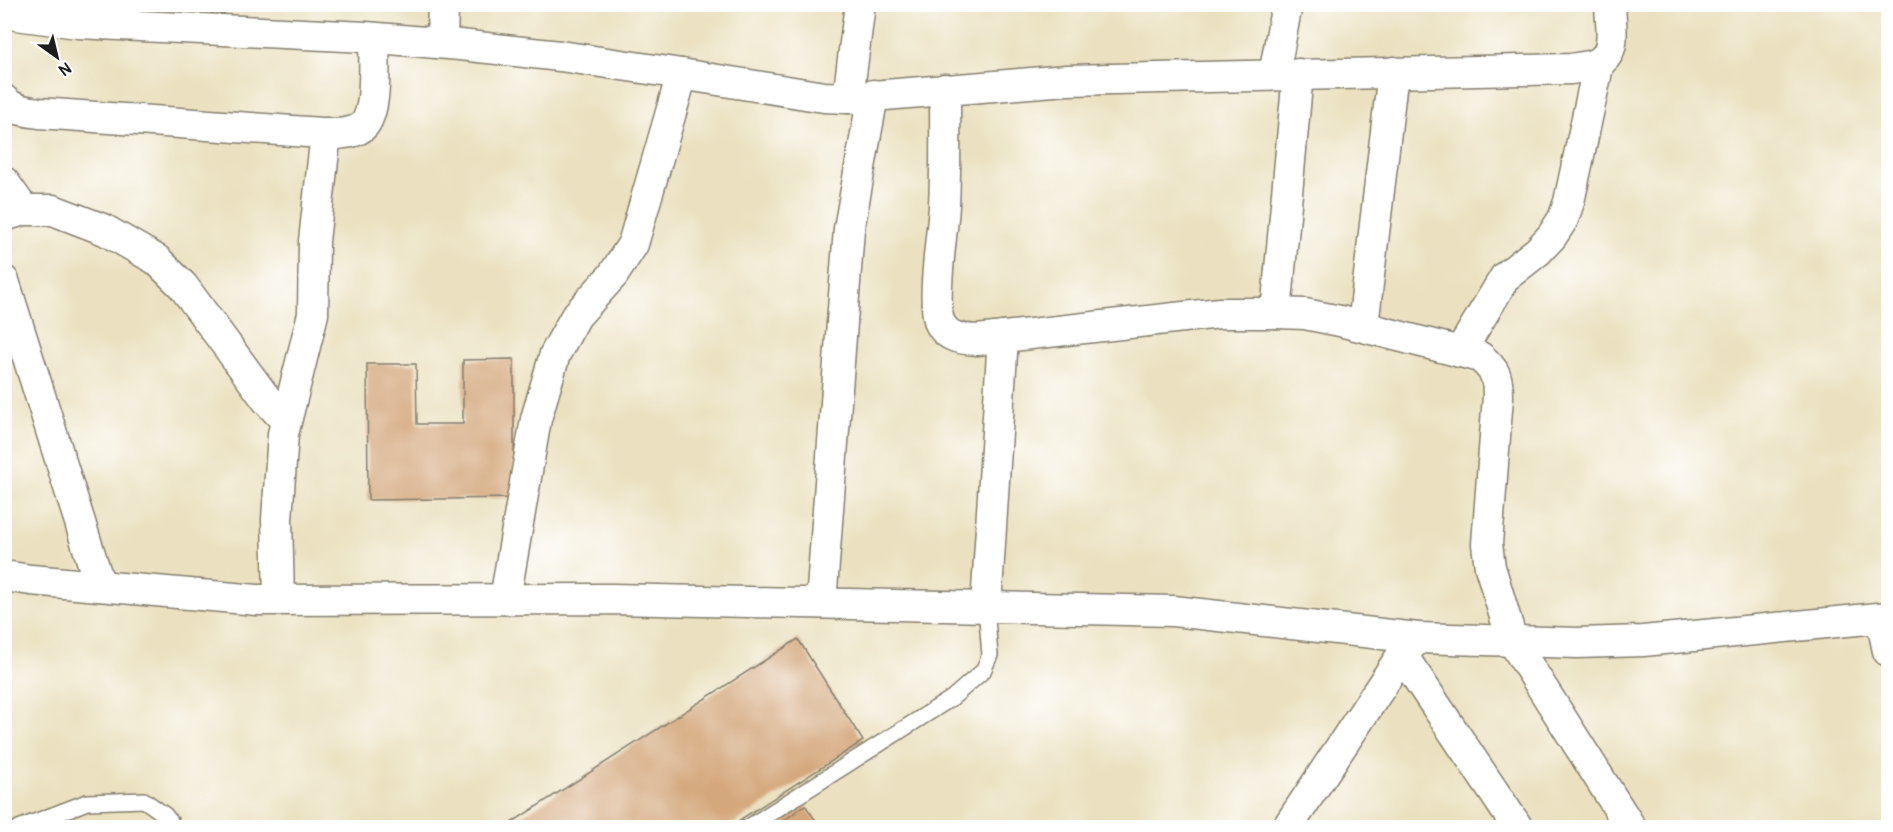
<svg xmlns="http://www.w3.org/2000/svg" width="1893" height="832" font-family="Pangolin,sans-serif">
	<rect width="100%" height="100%" fill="#fff"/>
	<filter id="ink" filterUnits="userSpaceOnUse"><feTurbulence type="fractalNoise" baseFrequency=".0167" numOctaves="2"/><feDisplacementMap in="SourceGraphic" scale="12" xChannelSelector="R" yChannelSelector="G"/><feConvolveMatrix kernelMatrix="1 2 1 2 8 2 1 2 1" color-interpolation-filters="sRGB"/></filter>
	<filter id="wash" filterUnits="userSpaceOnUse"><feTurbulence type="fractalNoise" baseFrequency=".008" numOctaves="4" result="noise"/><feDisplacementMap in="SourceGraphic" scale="24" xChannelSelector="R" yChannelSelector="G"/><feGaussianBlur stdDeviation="1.35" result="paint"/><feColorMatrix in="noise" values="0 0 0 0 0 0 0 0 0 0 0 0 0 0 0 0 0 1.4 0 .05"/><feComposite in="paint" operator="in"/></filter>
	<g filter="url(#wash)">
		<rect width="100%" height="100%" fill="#ebe1c0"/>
		<g id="blocks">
			<g fill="#d4a77c">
				<polygon points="514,359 514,498 368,500 367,364 416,364 417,424 463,424 463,360"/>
				<polygon points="798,639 863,741 727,828 503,828"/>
				<polygon points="805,805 821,828 774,828"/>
			</g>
		</g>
	</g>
	<g filter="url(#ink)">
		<use href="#blocks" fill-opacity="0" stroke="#847e6e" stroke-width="1.5"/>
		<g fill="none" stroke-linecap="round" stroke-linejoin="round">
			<g stroke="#847e6e" stroke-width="18">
				<g id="lane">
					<polyline points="19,828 87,802 144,800 165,815 175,828"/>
					<polyline points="747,828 952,698 983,671 990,655 986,607"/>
				</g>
			</g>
			<g stroke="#847e6e" stroke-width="33">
				<g id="street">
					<path d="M4 12 8 14 78 23 366 37 460 45 560 56 662 71 824 97 848 98 1067 80 1571 69C1580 67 1591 67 1599 62 1618 52 1610 22 1610 4"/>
					<polyline points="442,43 443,4"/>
					<polyline points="1274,75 1287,4"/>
					<path d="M945 89C945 128 946 167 944 205 943 231 930 306 941 325 949 339 964 339 977 340L1220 313H1276L1305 314 1340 321 1480 357C1495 370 1498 376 1498 396L1487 544 1490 567 1512 640 1631 828"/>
					<polyline points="848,98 860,4"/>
					<path d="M4 100C13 110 26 111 39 113L336 134C346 133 355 133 363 126 378 111 374 59 374 38"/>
					<polyline points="4,182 24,210"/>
					<polyline points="4,216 24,210 53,210 105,230 157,260 183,286 267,400 286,421"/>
					<polyline points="4,281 100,586"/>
					<polyline points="1276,313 1298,74"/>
					<polyline points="1363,326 1393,72"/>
					<polyline points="1460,352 1505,277 1538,251 1552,236 1563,219 1569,202 1599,62"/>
					<polyline points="4,576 31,580 257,600 612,599 1173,611 1418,638 1577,643 1643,641 1888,617"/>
					<polyline points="279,599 277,519 283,434 313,314 314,241 326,133"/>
					<polyline points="505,599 536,419 555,354 576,316 613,275 633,244 682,74"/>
					<polyline points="821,603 849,229 873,95"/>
					<polyline points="986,607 1003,337"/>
					<polyline points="1881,618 1888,651"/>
					<polyline points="1402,655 1518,828"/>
					<polyline points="1287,828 1402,655 1418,638"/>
				</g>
			</g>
			<use href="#lane" stroke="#fff" stroke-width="15"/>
			<use href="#street" stroke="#fff" stroke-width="30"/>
		</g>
	</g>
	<rect width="1893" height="832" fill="none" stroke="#fff" stroke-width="24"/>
	<g transform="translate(57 57) rotate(146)" stroke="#ffffff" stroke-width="4.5" paint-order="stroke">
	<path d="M0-4.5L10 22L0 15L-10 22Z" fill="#1c1c1c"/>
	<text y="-9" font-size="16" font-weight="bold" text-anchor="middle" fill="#1c1c1c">N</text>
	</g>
</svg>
